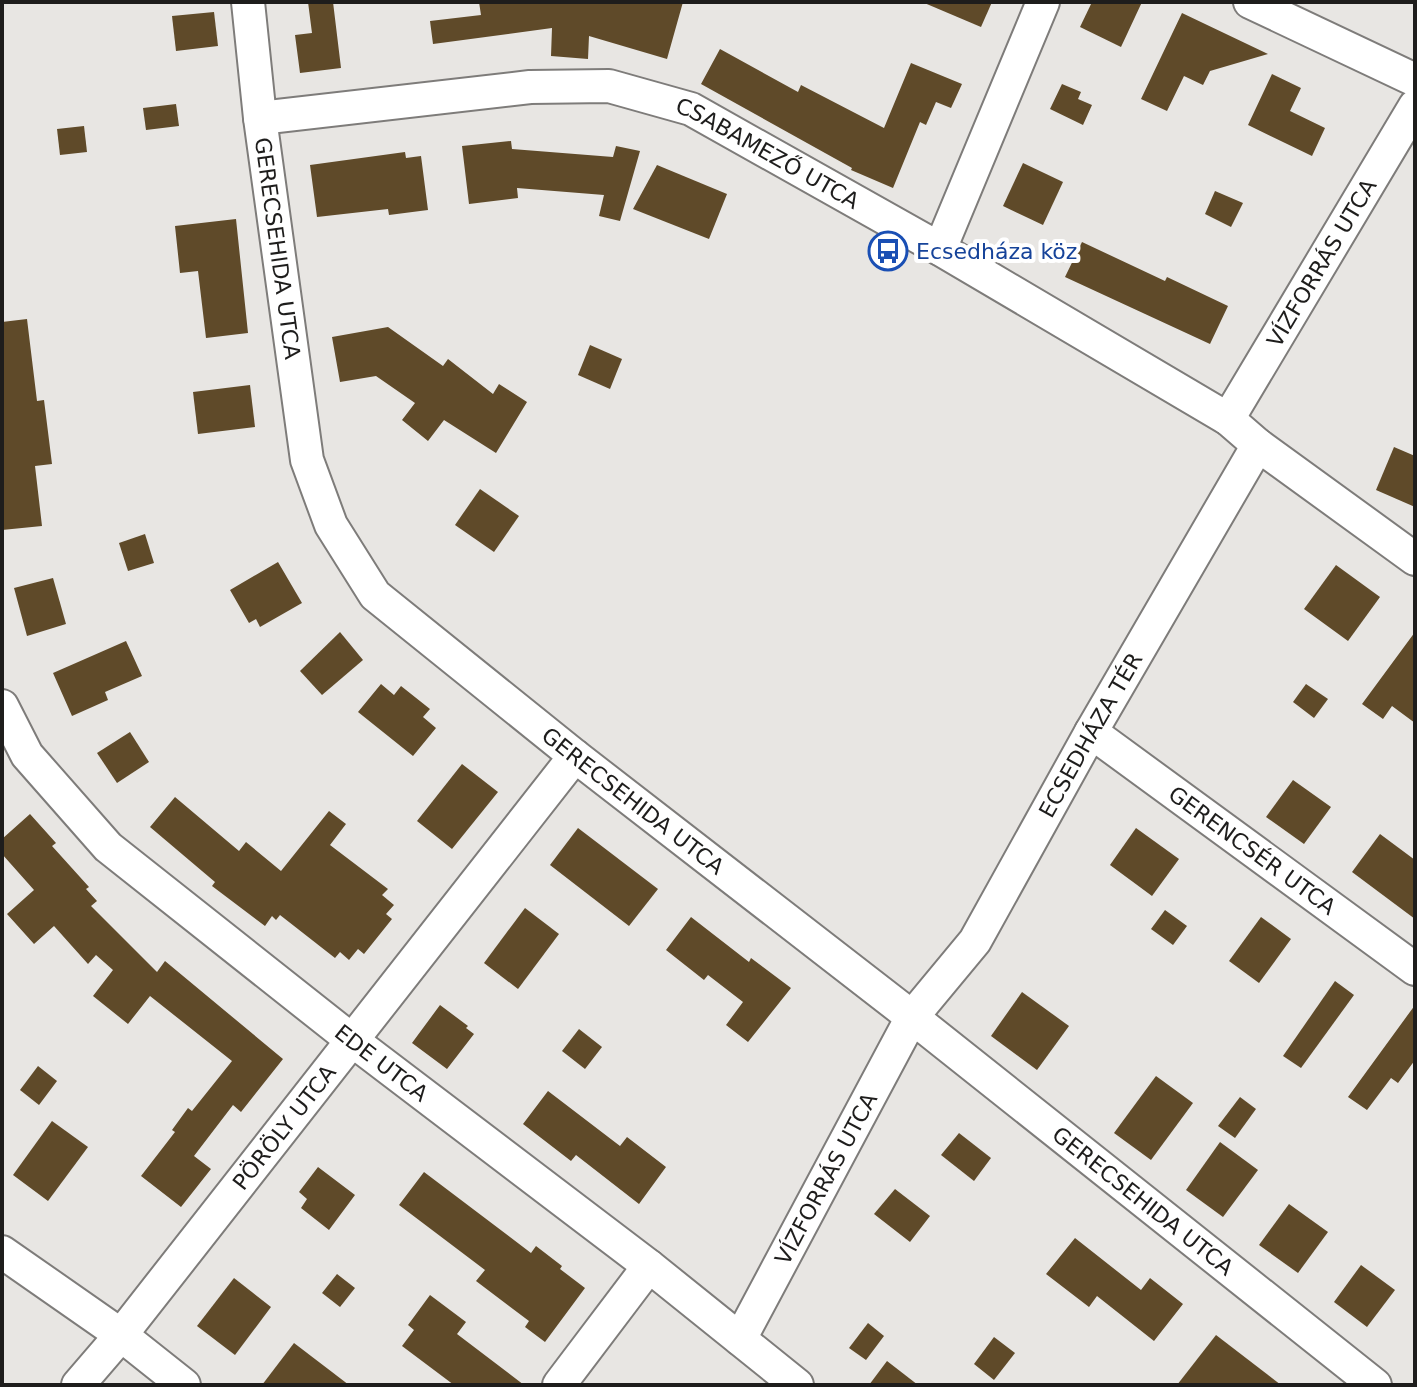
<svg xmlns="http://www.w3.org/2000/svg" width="1417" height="1387" font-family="'DejaVu Sans',sans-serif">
	<rect width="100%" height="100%" fill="#e8e6e3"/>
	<g fill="#5f4a29">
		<polygon points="308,2 333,2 341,68 300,73 295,35 312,33"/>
		<polygon points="479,2 683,2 667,59 589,36 588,59 551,56 552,28 433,44 430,21 481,15"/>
		<polygon points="922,2 992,2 981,27"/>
		<polygon points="1092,2 1142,2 1121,47 1080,27"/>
		<polygon points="214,12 218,46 176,51 172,16"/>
		<polygon points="1182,13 1268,54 1210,71 1203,85 1184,76 1167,111 1141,99"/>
		<polygon points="720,49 798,92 801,85 884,128 911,63 962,84 951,108 936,102 926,125 920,122 893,188 851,170 852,168 701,84"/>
		<polygon points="1272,74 1301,88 1290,111 1325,128 1312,156 1248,125"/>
		<polygon points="1062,84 1081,92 1078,99 1092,105 1083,125 1050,109"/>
		<polygon points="176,104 179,126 146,130 143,108"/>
		<polygon points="84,126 87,152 60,155 57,129"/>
		<polygon points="511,141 512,149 613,157 616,146 640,151 620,221 599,216 604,195 517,188 518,198 469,204 462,146"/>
		<polygon points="405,152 406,158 421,156 428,210 389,215 388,209 317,217 310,165"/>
		<polygon points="1023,163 1063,182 1043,225 1003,206"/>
		<polygon points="657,165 727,194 709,239 633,209"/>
		<polygon points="1215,191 1243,203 1231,227 1205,214"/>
		<polygon points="236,219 248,333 206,338 198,271 180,273 175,226"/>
		<polygon points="1082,242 1165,281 1167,277 1228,306 1210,344 1065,277"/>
		<polygon points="27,319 37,401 44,400 52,464 35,466 42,526 2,530 2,322"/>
		<polygon points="388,327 443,366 448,359 493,394 499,384 527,402 496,453 444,420 428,441 402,420 415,403 376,376 340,382 332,337"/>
		<polygon points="590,345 622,359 610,389 578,375"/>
		<polygon points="250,385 255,427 198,434 193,392"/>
		<polygon points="1394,447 1415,456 1415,507 1376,490"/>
		<polygon points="480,489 519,516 494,552 455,525"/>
		<polygon points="145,534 154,563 128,571 119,543"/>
		<polygon points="278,562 302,603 260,627 256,619 249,623 230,590"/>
		<polygon points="1336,565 1380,597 1348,641 1304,609"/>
		<polygon points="53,578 66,624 27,636 14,588"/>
		<polygon points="340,632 363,660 322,695 300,671"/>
		<polygon points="1415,632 1415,723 1392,706 1383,719 1362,704"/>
		<polygon points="126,641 142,676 105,692 108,700 72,716 53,673"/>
		<polygon points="381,684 394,695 401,686 430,709 423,717 436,728 413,756 358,712"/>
		<polygon points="1306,684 1328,699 1314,718 1293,702"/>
		<polygon points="130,732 149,762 117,783 97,753"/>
		<polygon points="462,764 498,792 452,849 417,821"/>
		<polygon points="1293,780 1331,807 1304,844 1266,817"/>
		<polygon points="175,797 239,851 246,842 281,871 329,811 346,824 330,845 388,889 382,895 394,905 386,914 392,919 364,954 358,949 349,960 340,952 335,958 280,915 276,920 272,916 265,926 212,886 215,882 150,827"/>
		<polygon points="30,814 56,843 52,846 89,887 86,889 97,901 91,906 157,972 165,961 283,1059 241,1112 233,1105 194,1156 211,1169 181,1207 141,1176 175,1132 172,1130 188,1108 192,1111 232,1061 150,996 128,1024 93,996 113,970 96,955 88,964 54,926 34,944 7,914 34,890 2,854 2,839"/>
		<polygon points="578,828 658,889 629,926 550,865"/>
		<polygon points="1136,828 1179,859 1152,896 1110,865"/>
		<polygon points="1380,834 1415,860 1415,919 1352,872"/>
		<polygon points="525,908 559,934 518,989 484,963"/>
		<polygon points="1165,910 1187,926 1173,945 1151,929"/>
		<polygon points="691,917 749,962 751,958 791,988 748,1042 726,1025 743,1002 708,975 704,980 666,950"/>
		<polygon points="1261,917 1291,939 1259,983 1229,961"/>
		<polygon points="1335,981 1354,995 1301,1068 1283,1056"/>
		<polygon points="1022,992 1069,1026 1037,1070 991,1036"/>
		<polygon points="440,1005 468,1026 466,1028 474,1034 447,1069 412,1043"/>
		<polygon points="1415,1005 1415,1060 1398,1083 1391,1078 1367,1110 1348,1097"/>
		<polygon points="579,1029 602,1047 585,1069 562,1051"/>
		<polygon points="38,1066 57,1081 39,1105 20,1090"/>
		<polygon points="1156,1076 1193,1103 1151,1160 1114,1133"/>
		<polygon points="548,1091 620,1146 627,1137 666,1167 639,1204 576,1155 571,1161 523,1124"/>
		<polygon points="1240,1097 1256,1109 1235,1138 1218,1126"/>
		<polygon points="52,1121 88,1147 48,1201 13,1175"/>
		<polygon points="959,1133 991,1158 974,1181 941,1155"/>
		<polygon points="1220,1142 1258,1170 1223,1217 1186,1190"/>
		<polygon points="318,1167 355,1195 329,1230 301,1208 307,1199 299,1192"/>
		<polygon points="424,1172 531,1253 536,1246 562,1266 560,1269 585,1288 545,1342 525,1327 529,1321 476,1281 485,1270 399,1205"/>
		<polygon points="895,1189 930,1216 910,1242 874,1214"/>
		<polygon points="1289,1204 1328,1232 1298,1273 1259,1245"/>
		<polygon points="1075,1238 1141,1290 1150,1278 1183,1304 1154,1341 1097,1296 1089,1307 1046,1274"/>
		<polygon points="1361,1265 1395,1290 1367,1327 1334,1302"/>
		<polygon points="337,1274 355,1288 340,1307 322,1293"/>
		<polygon points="234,1278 271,1307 235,1355 197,1326"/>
		<polygon points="430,1295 466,1322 457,1334 524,1385 454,1385 402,1346 414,1330 408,1325"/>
		<polygon points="868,1323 884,1336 866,1360 849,1348"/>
		<polygon points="1216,1335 1281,1385 1177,1385"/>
		<polygon points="994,1337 1015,1353 994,1380 974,1364"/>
		<polygon points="294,1343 349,1385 262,1385"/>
		<polygon points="887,1361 918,1385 869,1385"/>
	</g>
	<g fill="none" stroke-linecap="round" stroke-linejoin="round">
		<g stroke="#7e7c7a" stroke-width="36">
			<g id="minor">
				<path id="s1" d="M248 2 260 118 307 460 331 525 375 595 575 756 912 1017 1375 1385"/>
				<polyline points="1250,2 1415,80"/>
				<path id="s2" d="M260 118 530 87 609 86 691 109 940 249 1228 419 1258 445 1415 559"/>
				<polyline points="940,249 1043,2"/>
				<path id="s3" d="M1228 419 1415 106"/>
				<path id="s4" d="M2 706 27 755 108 847 353 1041 649 1266 797 1385"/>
				<path id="s5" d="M1091 732 1415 969"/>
				<polyline points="2,1252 121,1335 184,1385"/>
				<path id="s6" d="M740 1339 912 1017 975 941 1091 732 1258 445"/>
				<path id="s7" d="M78 1385 121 1335 575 756"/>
				<polyline points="559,1385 649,1266"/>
			</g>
		</g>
		<use href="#minor" stroke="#fff" stroke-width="32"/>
	</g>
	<defs>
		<g id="bus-ring" transform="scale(2)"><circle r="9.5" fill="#fff" stroke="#1a4fb4" stroke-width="1.5"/><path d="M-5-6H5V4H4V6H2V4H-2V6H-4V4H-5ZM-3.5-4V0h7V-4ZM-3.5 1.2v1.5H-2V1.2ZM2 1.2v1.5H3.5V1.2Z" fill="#1a4fb4"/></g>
	</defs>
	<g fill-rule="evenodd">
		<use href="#bus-ring" x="888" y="251"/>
	</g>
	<g text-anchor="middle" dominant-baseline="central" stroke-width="8" stroke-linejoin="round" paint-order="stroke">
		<g font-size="22" fill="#1e1d1c" stroke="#fff">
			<text stroke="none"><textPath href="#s2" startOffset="524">CSABAMEZŐ UTCA</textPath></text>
			<text stroke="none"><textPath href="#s1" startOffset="248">GERECSEHIDA UTCA</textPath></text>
			<text stroke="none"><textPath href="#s3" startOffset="182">VÍZFORRÁS UTCA</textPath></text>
			<text stroke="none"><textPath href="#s6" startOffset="700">ECSEDHÁZA TÉR</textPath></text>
			<text stroke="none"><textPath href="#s1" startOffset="944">GERECSEHIDA UTCA</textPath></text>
			<text stroke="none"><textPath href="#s5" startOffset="200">GERENCSÉR UTCA</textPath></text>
			<text stroke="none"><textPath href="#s4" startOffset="526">EDE UTCA</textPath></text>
			<text stroke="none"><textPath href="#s7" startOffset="330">PÖRÖLY UTCA</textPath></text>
			<text stroke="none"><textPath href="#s6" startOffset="182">VÍZFORRÁS UTCA</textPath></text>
			<text stroke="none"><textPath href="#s1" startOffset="1592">GERECSEHIDA UTCA</textPath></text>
		</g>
		<g font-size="22" fill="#164399" stroke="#fff" text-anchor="start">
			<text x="916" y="251">Ecsedháza köz</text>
		</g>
	</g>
	<rect width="1417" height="1387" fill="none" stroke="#1e1d1c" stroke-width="8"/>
</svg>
